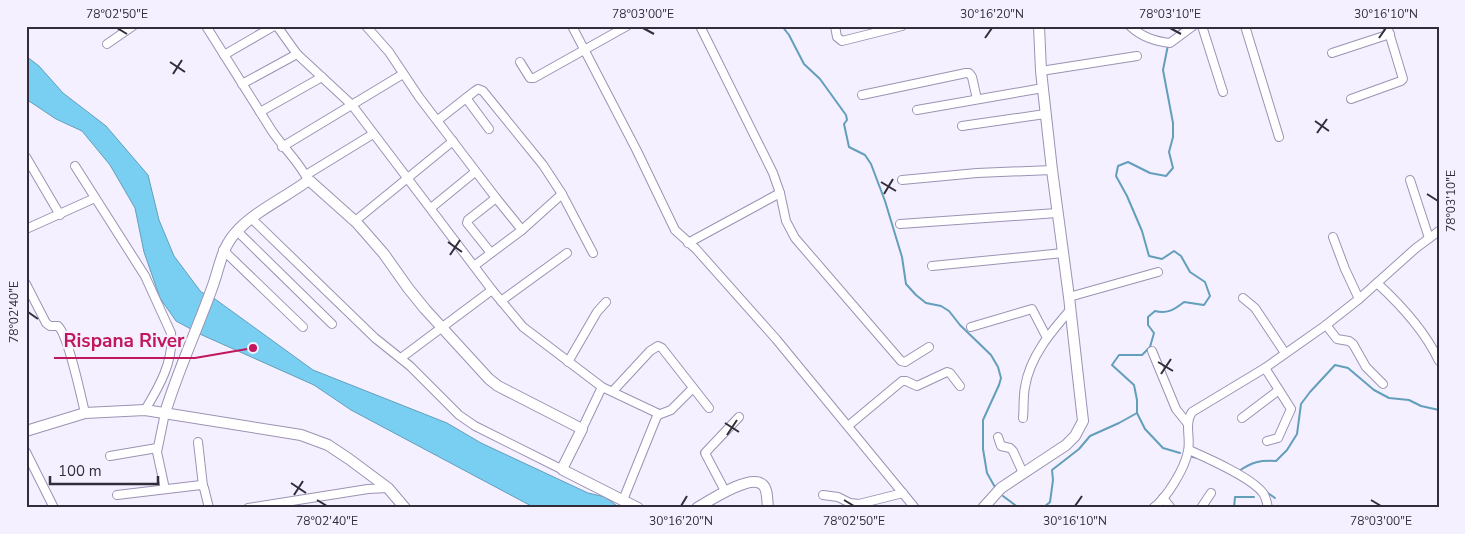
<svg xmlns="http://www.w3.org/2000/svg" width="1465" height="534" font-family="'Nunito Sans',sans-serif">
	<rect width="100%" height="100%" fill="#f4f0ff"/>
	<polygon fill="#79cff2" stroke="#639ebb" points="26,56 39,66 63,93 106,126 148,175 159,220 174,256 201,292 215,299 313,370 447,423 481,443 588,493 605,497 620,508 535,508 351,410 314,385 202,335 176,321 160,298 144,252 135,208 110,165 82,131 56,119 26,99"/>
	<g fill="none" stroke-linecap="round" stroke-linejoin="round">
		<g stroke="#639ebb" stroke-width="2">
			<polyline points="782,26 789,35 804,64 820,79 846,115 847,120 844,124 849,147 865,155 871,164 885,201 902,257 906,284 916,295 926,303 941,306 949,311 960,325 991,355 998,367 1001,378 999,385 983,420 983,449 987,473 996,489"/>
			<polyline points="1172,38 1184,26"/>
			<path d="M1168 45 1163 70 1173 123V137L1169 152 1173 168 1166 176 1150 173 1128 162 1118 166 1116 176 1127 196 1142 231 1149 256 1162 259 1174 251 1181 256 1190 272 1205 282 1210 296 1204 305 1184 302C1174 310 1167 314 1155 311L1148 317V325L1154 333 1150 347 1142 355H1119L1112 365 1134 385 1137 400V413L1145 429 1163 448 1180 453"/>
			<polyline points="1188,456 1198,458"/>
			<path d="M1239 471C1252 462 1260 460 1276 461L1287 450 1297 434 1301 404 1310 392 1335 365 1348 368 1374 390 1389 398 1409 400 1421 406 1439 410"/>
			<polyline points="1265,491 1275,498"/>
			<polyline points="1003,496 1019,508"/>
			<polyline points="1043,508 1050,502 1053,480 1052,470 1079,449 1090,436 1119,423 1137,413"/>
			<polyline points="1234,508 1235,497 1254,497"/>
		</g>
		<g stroke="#9c92b4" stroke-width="10">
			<g id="street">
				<path d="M206 26 272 131C281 145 303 166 308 181"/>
				<polyline points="277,26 297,54 352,105 492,290 523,327 602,387 657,413 657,416 623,500"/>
				<polyline points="366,26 389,52 419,97 496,198 522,230 474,266"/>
				<polyline points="572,26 637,151 675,230 696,249 776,339 915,508"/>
				<polyline points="835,26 837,37 842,41 902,26"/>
				<path d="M1130 26C1142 37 1154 41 1170 43L1193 26"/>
				<polyline points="1202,26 1223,92"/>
				<polyline points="1245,26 1279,137"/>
				<polyline points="107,44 133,26"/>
				<polyline points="1332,53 1390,34"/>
				<polyline points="224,55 274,26"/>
				<polyline points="520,62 530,78 534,78 627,26"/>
				<polyline points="1041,71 1137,56"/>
				<polyline points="242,84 297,54"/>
				<polyline points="862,95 966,73 969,73 972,77 977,99"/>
				<polyline points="466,98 489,129"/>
				<polyline points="1351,99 1401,81 1403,79 1387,26"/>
				<polyline points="917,110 1043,88"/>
				<polyline points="260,112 322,77"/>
				<polyline points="438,120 475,91 478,89 483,91 543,165 562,194 593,253"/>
				<polyline points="962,126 1045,114"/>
				<polyline points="282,147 403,74"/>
				<polyline points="26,157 60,215"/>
				<path d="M75 166 145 276 171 333C174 361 159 387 145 410"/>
				<polyline points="306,175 373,134"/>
				<polyline points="902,180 977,173 1052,170"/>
				<polyline points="1410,180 1429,238"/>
				<polyline points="780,193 786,221 795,238 901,361 905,362 929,347"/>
				<polyline points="431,208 475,172"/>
				<polyline points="251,218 375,338 410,366 459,415 475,426 563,470"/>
				<polyline points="355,221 453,141"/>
				<polyline points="900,224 1057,213"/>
				<polyline points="26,229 95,198"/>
				<polyline points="522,230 562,194"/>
				<polyline points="237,231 332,324"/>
				<polyline points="1333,237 1345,269 1359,299"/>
				<polyline points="688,243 780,193 773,173 700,26"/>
				<polyline points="223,250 303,327"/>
				<polyline points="491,253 467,223 468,220 496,198"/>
				<polyline points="932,266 1063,253"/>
				<path d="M1377 283C1401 305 1425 331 1439 361"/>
				<path d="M26 284 46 323 50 326H58C68 335 81 396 85 413"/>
				<polyline points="1069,297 1158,272"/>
				<polyline points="1243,298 1255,308 1285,353"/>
				<polyline points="501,301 567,253"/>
				<polyline points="1326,325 1337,339 1349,341 1353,344 1366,367 1383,384"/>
				<polyline points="971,327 1032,309 1047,338"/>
				<polyline points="1152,351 1176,409 1188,424"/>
				<polyline points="401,358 492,290"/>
				<polyline points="568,362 597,312 606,302"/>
				<polyline points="1265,368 1291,409 1278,438 1267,441"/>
				<polyline points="613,391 650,351 658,346 662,348 709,408"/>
				<polyline points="165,413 157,452 165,489"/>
				<polyline points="658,415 671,410 693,388"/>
				<path d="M1023 418C1024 408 1023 397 1025 387 1030 356 1051 332 1071 309"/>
				<polyline points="1242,418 1279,390"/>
				<polyline points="848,426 902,381 906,381 917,386 947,372 950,373 960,386"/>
				<polyline points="582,429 602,387"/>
				<polyline points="998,437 1001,446 1010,448 1013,451 1023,473"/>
				<polyline points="198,442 203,486"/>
				<path d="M1189 450C1207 458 1251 477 1263 493 1266 497 1267 503 1268 508"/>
				<polyline points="26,452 54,508"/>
				<polyline points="110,456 157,448"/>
				<polyline points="725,491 705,453 739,417"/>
				<polyline points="117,495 201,485 204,488 209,508"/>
				<polyline points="823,495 838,497 850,503 859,504 903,493"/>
				<polyline points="1163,498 1171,508"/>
				<polyline points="248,508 368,489 388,488"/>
				<path d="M1153 508C1167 498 1185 468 1188 451 1191 438 1184 424 1192 412L1265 368 1326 325 1359 299 1416 248 1439 231"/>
				<polyline points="1201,508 1211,493"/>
			</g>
		</g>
		<g stroke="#9c92b4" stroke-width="12">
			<g id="secondary">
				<path d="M165 413C178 370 197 330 212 288 220 267 221 247 238 230 256 211 284 198 306 182L310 181 357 223 384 254 408 288 425 309 489 379 498 386 582 429 563 467V470L638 508"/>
				<polyline points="26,431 85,413 145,410 301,435 328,445 349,459 388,488 405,508"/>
				<path d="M697 508C709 501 751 473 763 485 768 490 767 501 768 508"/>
				<polyline points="983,508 1001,488 1066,445 1075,436 1083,421 1069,297 1052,170 1041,71 1039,26"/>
			</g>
		</g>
		<use href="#street" stroke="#fff" stroke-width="8"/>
		<use href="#secondary" stroke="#fff" stroke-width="10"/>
	</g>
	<path fill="none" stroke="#312d3a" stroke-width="2" d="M117 28 127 34M643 28 654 34M1170 28 1181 34M985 38 992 28M1379 38 1386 28M170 62 185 72M173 74 182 60M1315 121 1329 131M1317 133 1327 119M881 182 896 191M884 194 893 179M1427 194 1438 201M448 242 462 252M450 255 460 240M28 312 38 319M1158 362 1173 371M1161 374 1171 359M725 423 739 432M727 435 737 420M291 483 306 493M294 495 303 481M317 500 327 506M844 500 854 506M1371 500 1381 506M681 506 687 496M1075 506 1082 496"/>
	<path fill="none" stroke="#c2185b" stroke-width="2" d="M253 348L195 358H54"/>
	<circle fill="#c2185b" stroke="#f4f0ff" stroke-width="2" cx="253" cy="348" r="5"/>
	<g font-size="19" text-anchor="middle" font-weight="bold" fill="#c2185b" stroke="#f4f0ff" stroke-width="4.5" stroke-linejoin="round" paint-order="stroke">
		<text x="124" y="347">Rispana River</text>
	</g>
	<rect width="1465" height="534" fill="none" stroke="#f4f0ff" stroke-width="55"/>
	<path d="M50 476v8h108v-8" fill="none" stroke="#312d3a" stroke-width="2.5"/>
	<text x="58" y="476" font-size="15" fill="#312d3a" stroke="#f4f0ff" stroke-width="4" paint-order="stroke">100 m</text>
	<rect x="28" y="28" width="1410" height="478" fill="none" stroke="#312d3a" stroke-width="2"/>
	<g font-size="12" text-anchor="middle" fill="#312d3a">
		<text x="117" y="18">78°02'50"E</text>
		<text x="643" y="18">78°03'00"E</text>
		<text x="992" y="18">30°16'20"N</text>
		<text x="1170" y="18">78°03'10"E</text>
		<text x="1386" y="18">30°16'10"N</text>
		<text transform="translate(1451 201) rotate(-90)" y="4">78°03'10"E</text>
		<text transform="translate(14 312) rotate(-90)" y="4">78°02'40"E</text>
		<text x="327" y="525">78°02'40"E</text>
		<text x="681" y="525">30°16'20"N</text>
		<text x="854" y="525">78°02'50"E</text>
		<text x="1075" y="525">30°16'10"N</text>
		<text x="1381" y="525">78°03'00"E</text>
	</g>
</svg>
